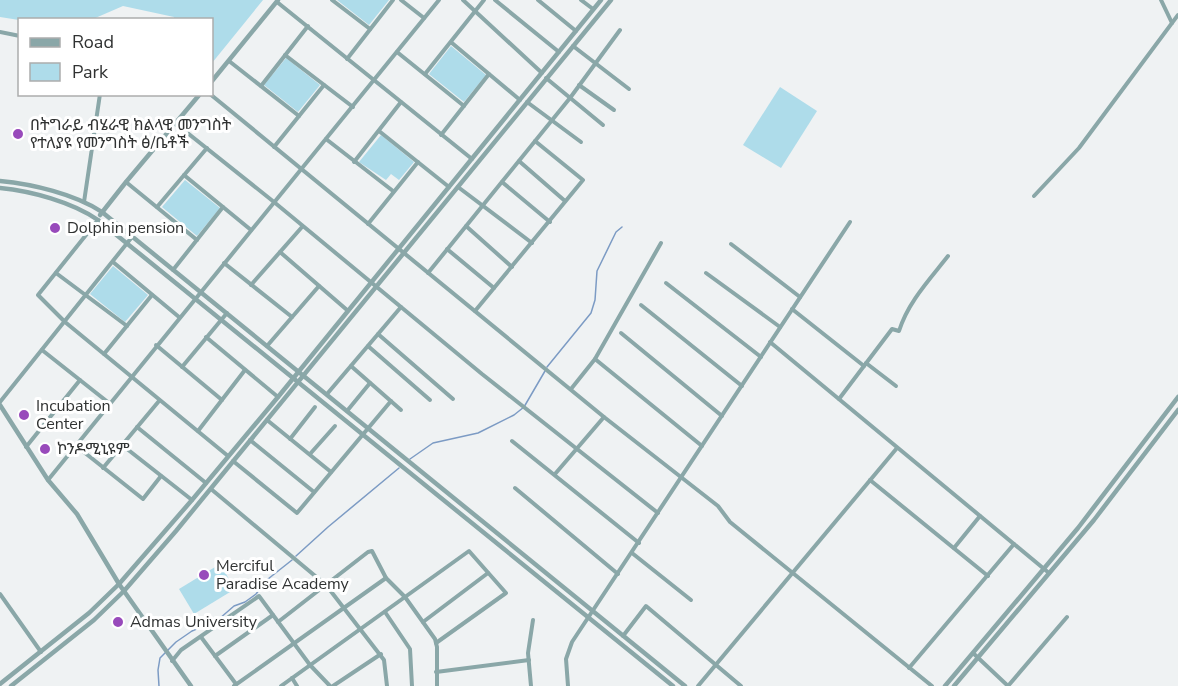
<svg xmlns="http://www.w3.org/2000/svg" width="1178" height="686" font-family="'Nunito Sans','Noto Sans Ethiopic',sans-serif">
	<rect width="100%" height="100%" fill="#eff2f3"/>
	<g fill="#aedcea">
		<polygon points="0,0 263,0 212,63 212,20 174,19 174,17 123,6 93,19 19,20 0,17"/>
		<polygon points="337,0 389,0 369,25"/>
		<polygon points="451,46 486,75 464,102 429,74"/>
		<polygon points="286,58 320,85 298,112 264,85"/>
		<polygon points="780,87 817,111 781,168 743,145"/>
		<polygon points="381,135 414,162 399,180 391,174 386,180 359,162"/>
		<polygon points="185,180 220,208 197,236 162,207"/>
		<polygon points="113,266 148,295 125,322 90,294"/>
		<polygon points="220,564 235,589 194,614 179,589"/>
	</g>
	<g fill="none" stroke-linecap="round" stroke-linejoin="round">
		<g stroke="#7c9bc4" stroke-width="1.5">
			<polyline points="547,367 591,313 595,300 597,271 616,232 622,227"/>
			<polyline points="410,459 433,443 478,433 514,415 524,407 545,371"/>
			<polyline points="296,556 328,527 399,468"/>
			<polyline points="159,686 158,670 160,658 176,642 192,631 219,619 234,606 245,602 256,594 268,579 292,560"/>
		</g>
		<g stroke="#8aa7a8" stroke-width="4">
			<polyline points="332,0 370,29"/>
			<polyline points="401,0 424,18"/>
			<polyline points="463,0 542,73"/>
			<polyline points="495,0 559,52"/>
			<polyline points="538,0 576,31"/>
			<polyline points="581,0 593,9"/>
			<polyline points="1161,0 1172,23"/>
			<polyline points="277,2 472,159"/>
			<polyline points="0,32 20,36"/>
			<polyline points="452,43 520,100"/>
			<polyline points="573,46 629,89"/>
			<polyline points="397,52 464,106"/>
			<polyline points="285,55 353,107"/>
			<polyline points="347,59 393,0"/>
			<polyline points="229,61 299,116"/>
			<polyline points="425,74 484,0"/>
			<polyline points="546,78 603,125"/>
			<polyline points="579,85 614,110"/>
			<polyline points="261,86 308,26"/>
			<polyline points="210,94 604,417 718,506 730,522 932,686"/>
			<polyline points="527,102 581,142"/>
			<polyline points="175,123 274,202 482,374 658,513"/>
			<polyline points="379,131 449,187"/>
			<polyline points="441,135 489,74"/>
			<polyline points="326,139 393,191"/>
			<polyline points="274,147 324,85"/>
			<polyline points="519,161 565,201"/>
			<polyline points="354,162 401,102"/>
			<polyline points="184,175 251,230"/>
			<polyline points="126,182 197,240"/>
			<polyline points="502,182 550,222"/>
			<polyline points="458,187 532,243"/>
			<polyline points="1034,196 1079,148 1178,15"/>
			<polyline points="84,202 100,94"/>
			<polyline points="157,207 207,148"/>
			<polyline points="98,220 38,295 65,322 228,456"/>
			<polyline points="368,224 418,162"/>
			<polyline points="466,226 512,267"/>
			<polyline points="731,244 800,297"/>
			<polyline points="447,249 494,288"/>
			<polyline points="280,252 347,310"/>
			<polyline points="113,262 179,317"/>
			<polyline points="224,263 292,317"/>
			<polyline points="173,270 223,207"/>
			<polyline points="56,273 127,326"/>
			<polyline points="428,273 570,98 620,30"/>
			<polyline points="706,273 780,327"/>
			<polyline points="666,283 761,357"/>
			<polyline points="251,285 302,227"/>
			<polyline points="641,305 742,386"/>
			<polyline points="792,309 864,366"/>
			<polyline points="475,311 583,180 535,141"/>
			<polyline points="621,333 722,416"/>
			<polyline points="378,334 453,399"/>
			<polyline points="206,337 278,397"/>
			<polyline points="770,342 1049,573"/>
			<polyline points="156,345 222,400"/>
			<polyline points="267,346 319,286"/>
			<polyline points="368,346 430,400"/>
			<polyline points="42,350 109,403"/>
			<polyline points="104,354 152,295"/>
			<polyline points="595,359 702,446"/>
			<polyline points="866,363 896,386"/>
			<polyline points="351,366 401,410"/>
			<polyline points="182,367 227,313"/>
			<polyline points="571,389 595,359 661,243"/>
			<polyline points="327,394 401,307"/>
			<path d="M839 399 892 329 899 331C908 302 930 279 948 256"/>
			<polyline points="0,402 132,237"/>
			<polyline points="347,411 370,383"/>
			<polyline points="267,420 331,472"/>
			<polyline points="137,427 206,483"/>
			<polyline points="198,431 245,370"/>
			<polyline points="290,439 315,407"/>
			<polyline points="250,440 314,492"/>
			<polyline points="512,441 639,543"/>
			<polyline points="75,445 143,499 161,476"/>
			<polyline points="122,445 192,500"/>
			<polyline points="26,447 80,380"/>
			<polyline points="310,454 335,426"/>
			<polyline points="233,461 297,513 391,401"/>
			<polyline points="103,468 159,401"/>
			<polyline points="555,474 604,417"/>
			<polyline points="48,480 439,0"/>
			<polyline points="870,480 988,576"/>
			<polyline points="515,488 618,574"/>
			<polyline points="211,489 326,585 384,660 387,686"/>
			<polyline points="954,548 980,516"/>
			<polyline points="632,553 691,600"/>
			<polyline points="0,594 41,652"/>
			<polyline points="385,612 410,649 412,686"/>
			<polyline points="278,622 368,552 372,551 386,578 405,597 435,639 437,647 437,686"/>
			<polyline points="423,622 488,573"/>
			<polyline points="623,636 646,606 741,686"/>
			<polyline points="201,637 236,684"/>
			<polyline points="973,653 1008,686 1067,617"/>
			<polyline points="215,656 273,615"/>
			<polyline points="172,661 181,650 259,596 310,665 330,686"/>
			<polyline points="909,668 1014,544"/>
			<polyline points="436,672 529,660"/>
			<polyline points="292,678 297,686"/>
			<polyline points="234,686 386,578"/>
			<polyline points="281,686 469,551 506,593 436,643"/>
			<polyline points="333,686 381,654"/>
			<polyline points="531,686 528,653 533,620"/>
			<polyline points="568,686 566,659 572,642 850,222"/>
			<polyline points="698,686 897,448"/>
		</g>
		<g stroke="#8aa7a8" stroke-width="4.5">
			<polyline points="212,81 278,0"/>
			<path d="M0 181C32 184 75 194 102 212L685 686"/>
			<path d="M0 188C31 191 72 202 98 220L673 686"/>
			<polyline points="100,215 126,182 200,94"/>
			<polyline points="0,405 48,480 77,514 119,584 191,686"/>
			<polyline points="0,684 89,613 119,584 192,500 278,397 601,0"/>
			<polyline points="11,686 94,620 124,591 176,531 611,0"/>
			<polyline points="945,686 1078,528 1178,397"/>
			<polyline points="954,686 1094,520 1178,410"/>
		</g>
	</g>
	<g fill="#984abb" stroke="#fff" stroke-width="2">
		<circle cx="18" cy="134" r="6"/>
		<circle cx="55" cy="228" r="6"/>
		<circle cx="24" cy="415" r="6"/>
		<circle cx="45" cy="449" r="6"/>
		<circle cx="204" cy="575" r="6"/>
		<circle cx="118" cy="622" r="6"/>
	</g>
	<g text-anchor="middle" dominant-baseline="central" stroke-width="6" stroke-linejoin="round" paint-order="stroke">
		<g font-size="16" fill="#303232" stroke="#fff" text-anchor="start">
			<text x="30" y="125">በትግራይ ብሄራዊ ክልላዊ መንግስት<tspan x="30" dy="18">የተለያዩ የመንግስት ፅ/ቤቶች</tspan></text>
			<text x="67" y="228">Dolphin pension</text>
			<text x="36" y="406">Incubation<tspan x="36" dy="18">Center</tspan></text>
			<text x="57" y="449">ኮንዶሚኒዩም</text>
			<text x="216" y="566">Merciful<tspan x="216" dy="18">Paradise Academy</tspan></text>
			<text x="130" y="622">Admas University</text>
		</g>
	</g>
	<rect x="18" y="18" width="195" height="78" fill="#ffffff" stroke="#acadad" stroke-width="1.5"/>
	<rect x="30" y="38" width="30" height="9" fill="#8aa7a8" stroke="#acadad" stroke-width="1.5"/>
	<text x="72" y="48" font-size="18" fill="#303232">Road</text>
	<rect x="30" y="63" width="30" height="18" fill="#aedcea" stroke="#acadad" stroke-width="1.5"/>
	<text x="72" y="78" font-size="18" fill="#303232">Park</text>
</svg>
